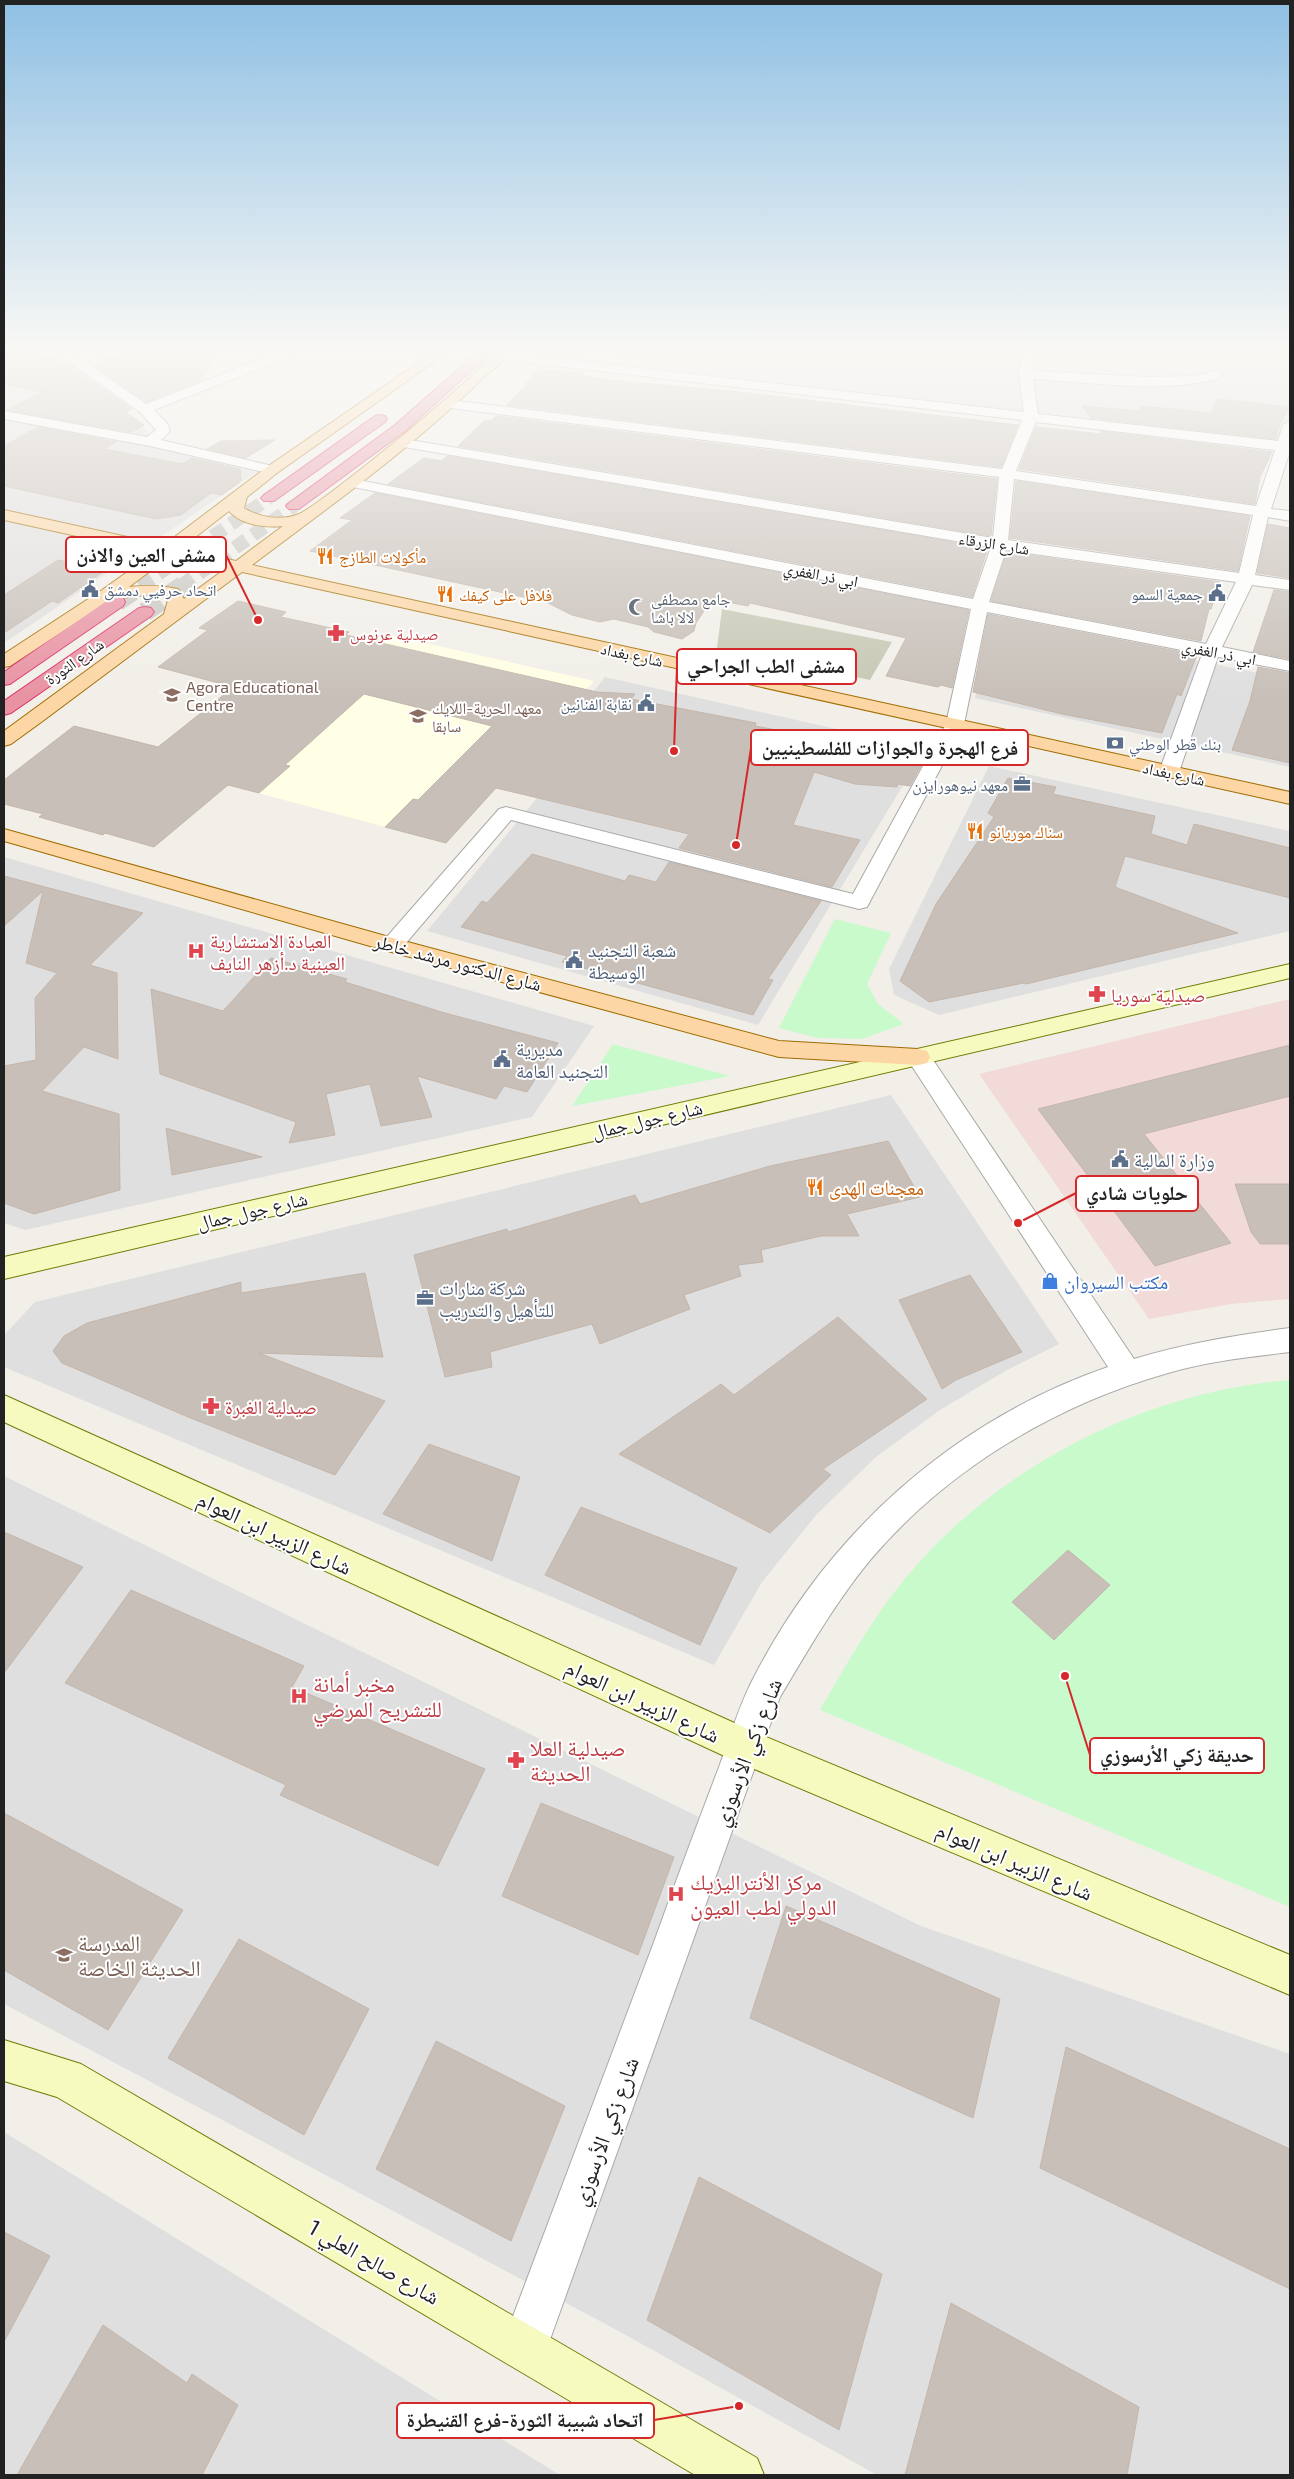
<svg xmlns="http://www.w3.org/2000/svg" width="1294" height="2479" font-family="'Exo 2','Noto Naskh Arabic',sans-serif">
	<rect width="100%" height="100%" fill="#f2efe9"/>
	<g fill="#e0dfdf">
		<polygon points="4,352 41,352 142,424 159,449 256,472 4,643"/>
		<polygon points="622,352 1290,352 1290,442 614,363"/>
		<polygon points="990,621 1290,679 1290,767 975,698"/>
		<polygon points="605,677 925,749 758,1025 427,931 580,746 554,740"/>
		<polygon points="989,766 1290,831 1290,931 939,1015 894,995 889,969"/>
		<polygon points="4,857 594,1026 532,1117 25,1230 4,1223"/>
		<polygon points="891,1095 1059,1344 1007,1370 940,1410 876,1457 817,1514 762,1582 714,1665 4,1367 4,1335 35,1302"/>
		<polygon points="4,1476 921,1926 1290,2054 1290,2475 877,2475 613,2328 4,2004"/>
		<polygon points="4,2132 560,2475 4,2475"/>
	</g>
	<polygon fill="#f2dad9" points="1290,999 1290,1299 1231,1304 1149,1319 979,1074"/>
	<polygon fill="#ffffe5" points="372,631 594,681 446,843 201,778"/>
	<polygon fill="#c7c7b4" points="722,609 892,642 870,680 717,648"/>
	<g fill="#c8facc">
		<polygon points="835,919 891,933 867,984 878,1004 904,1024 862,1039 818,1038 779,1028"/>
		<polygon points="613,1044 730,1076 572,1106"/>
		<path d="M1290 1380V1907L820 1710C846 1665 871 1620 904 1580 997 1466 1144 1392 1290 1380Z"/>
	</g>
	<g fill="#c7bfb8" stroke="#c4b6ab">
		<polygon points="4,352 38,352 70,365 132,409 125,412 144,425 132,432 7,410 43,392 4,384"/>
		<polygon points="119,352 217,352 199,381 146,402 94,366"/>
		<polygon points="536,369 582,373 585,376 607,380 731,391 1018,425 1001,467 507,405 523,389"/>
		<polygon points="1217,399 1290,407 1280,424 1276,439 1091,418 1082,406 1140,411 1141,406 1212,413"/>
		<polygon points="496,416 997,479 991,536 458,446 485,420 491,421"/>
		<polygon points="38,427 116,442 104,449 182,464 192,458 240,469 241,481 222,495 211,493 181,515 156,519 4,486 4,446"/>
		<polygon points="1036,427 1102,434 1100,431 1272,452 1260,477 1255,504 1019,469"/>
		<polygon points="275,440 246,458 207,449 221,441"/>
		<polygon points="447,456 988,548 972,597 388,484 424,458 442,461"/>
		<polygon points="1016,481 1250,516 1238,571 1010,538"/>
		<polygon points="375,493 969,610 952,688 941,685 938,687 886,676 906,638 750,603 748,606 712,599 696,623 694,631 682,639 654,632 648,627 614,619 600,622 572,615 546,602 310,551 352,520 340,518"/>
		<polygon points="1268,524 1290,528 1290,578 1257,573"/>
		<polygon points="1007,552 1220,582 1211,609 1209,609 1201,641 991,601"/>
		<polygon points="58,560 106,570 58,603 52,601 4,633 4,595"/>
		<polygon points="1274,590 1290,592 1290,659 1253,652"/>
		<polygon points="238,601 286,612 281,617 349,632 346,635 597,692 635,694 631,699 756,723 755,726 861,746 866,739 929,751 910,786 898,784 897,787 855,784 814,772 793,825 860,840 832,887 679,848 689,834 496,788 446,843 385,827 413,799 418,800 492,726 364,694 285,765 290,766 259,793 228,785 154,847 105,833 103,835 39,817 43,814 4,804 4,780 74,726 158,747 230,690 222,688 226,685 158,667 208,630 199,628"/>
		<polygon points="988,614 1197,655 1181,696 1177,694 1162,733 1062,714 973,692"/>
		<polygon points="1258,667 1290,673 1290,763 1232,750 1250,701"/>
		<polygon points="1008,778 1056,787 1053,794 1155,816 1151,834 1187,845 1194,824 1290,848 1290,898 1125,856 1115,887 1238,933 1026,984 1024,983 929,1002 900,981 936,904 994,817 988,813"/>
		<polygon points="532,854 625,881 629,875 656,882 669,862 821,901 768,979 773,980 753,1015 562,962 567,956 461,927 482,901 487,903"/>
		<polygon points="4,876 143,913 90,965 117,973 118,1059 84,1047 42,1091 119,1114 120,1190 34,1214 4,1203 4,1066 36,1060 35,998 57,973 26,963 43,891 4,926"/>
		<polygon points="271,958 347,979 345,982 445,1013 558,1043 527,1092 504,1086 496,1099 417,1076 432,1117 381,1126 370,1084 326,1094 335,1135 289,1143 296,1122 160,1074 151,989 223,1011"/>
		<polygon points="1290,1045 1290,1096 1144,1134 1231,1243 1155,1266 1038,1109"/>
		<polygon points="166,1128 262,1157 172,1175"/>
		<polygon points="888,1141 920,1197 847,1214 859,1236 821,1236 761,1250 763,1262 738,1265 741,1276 684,1295 690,1309 600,1344 592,1324 490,1352 492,1367 445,1377 414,1255 507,1229 508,1232 635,1195 640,1204 770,1166"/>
		<polygon points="1235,1184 1290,1184 1290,1244 1260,1244 1251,1232"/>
		<polygon points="365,1273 383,1357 259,1353 385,1401 335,1475 188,1417 62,1363 53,1351 64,1336 87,1323 241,1282 241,1293"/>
		<polygon points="970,1275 1022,1352 956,1380 942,1389 899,1300"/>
		<polygon points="838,1317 927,1399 823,1469 831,1475 770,1533 619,1454 721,1384 734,1395"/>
		<polygon points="429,1444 520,1477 492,1561 383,1514"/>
		<polygon points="581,1507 737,1568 700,1645 545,1575"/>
		<polygon points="4,1532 83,1567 4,1673"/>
		<polygon points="1068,1550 1110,1585 1054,1640 1012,1602"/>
		<polygon points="131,1590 304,1666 292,1687 485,1769 438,1866 280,1795 286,1785 65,1683"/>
		<polygon points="541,1803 674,1857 638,1955 502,1896"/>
		<polygon points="4,1813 183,1910 108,2030 4,1970"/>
		<polygon points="786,1906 1000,1999 973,2118 750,2018"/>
		<polygon points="239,1939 369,2009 304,2135 168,2058"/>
		<polygon points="436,2041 565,2106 511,2241 376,2169"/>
		<polygon points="1066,2047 1290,2149 1290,2289 1040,2168"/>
		<polygon points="699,2177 882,2274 839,2430 647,2320"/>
		<polygon points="4,2232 50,2256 4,2342"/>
		<polygon points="951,2303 1139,2407 1127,2475 905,2475"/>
		<polygon points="103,2325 187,2383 192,2374 238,2405 202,2475 17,2475"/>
	</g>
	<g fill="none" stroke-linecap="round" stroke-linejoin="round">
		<g stroke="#c8c6c1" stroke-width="14" stroke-dasharray="14 8" stroke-linecap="butt">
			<polyline points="140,586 269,498"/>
			<polyline points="181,586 294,506"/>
		</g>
		<g stroke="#c8c6c1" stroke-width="19" stroke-dasharray="19 9" stroke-linecap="butt">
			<polyline points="117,602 142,585"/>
			<polyline points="145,612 183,585"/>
		</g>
		<g stroke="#a9a9a9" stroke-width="2">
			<g id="street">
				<polygon points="55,352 70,352 76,357 91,352 110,352 109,355 85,362 146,404 278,352 296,352 295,355 154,410 167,423 170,431 161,440 277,467 279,470 272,474 150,446 4,419 4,411 147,437 156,430 140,412"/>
				<path d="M499 352 1024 412 1019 375 1021 352H1033V371L1146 377 1197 376 1214 371 1219 372 1221 375 1219 378C1167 394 1088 382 1033 379L1038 414 1278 441 1283 425 1290 421V451L1271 509 1290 511V521L1268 517 1255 575 1290 580V590L1252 585 1222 647 1290 661V671L1218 657 1179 772 1176 776H1162L1159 772 1202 654 987 612 964 724 867 907 859 909 511 820 400 950 392 952 384 950 381 945 384 940 499 809 506 807 853 894 946 724 971 609 353 487 346 483 348 480 353 479 973 599 991 547 404 447 397 443 404 439 993 538 999 477 450 408 443 404 450 400 1002 469 1022 420 494 359 493 356ZM1036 422 1275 450 1256 506 1016 471ZM1014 479 1253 515 1239 573 1008 540ZM1006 550 1236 582 1206 644 989 602Z"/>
				<path d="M918 1049 927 1051 1134 1359C1186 1343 1237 1335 1290 1328V1352C1249 1357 1208 1361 1168 1373 1055 1405 948 1469 871 1559 836 1601 808 1650 780 1697L547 2348 540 2364 524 2371 508 2364 501 2348C552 2213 603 2077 654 1942 675 1883 697 1825 719 1767 730 1737 739 1705 754 1677 828 1533 954 1420 1108 1367L906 1057 909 1051Z"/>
			</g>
		</g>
		<g stroke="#707d05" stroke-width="2">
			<g id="secondary">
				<polygon points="1290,964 1290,978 4,1279 4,1257"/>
				<polygon points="4,1395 759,1734 1290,1955 1290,1995 733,1760 4,1422"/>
				<polygon points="4,2040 81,2064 757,2458 764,2475 695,2475 57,2097 4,2081"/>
			</g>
		</g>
		<g stroke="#a06b00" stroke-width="2">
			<g id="primary">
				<path d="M434 352H448L277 473 247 497 244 508C260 518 282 521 299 514 322 504 486 370 494 352H506C504 363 489 372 481 380 411 449 330 506 252 565L1290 792V804L242 572 40 723 11 744 4 746V731L164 614 168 600 166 597 153 594 112 599 10 666 4 667V654L102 590 154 553 4 520V510L164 545 267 467ZM229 511C241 525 265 528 283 526L236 561 180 549ZM170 556 225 569 184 599 178 589C160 585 147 585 129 587Z"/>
				<polygon points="4,829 400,940 779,1041 918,1049 927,1051 930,1057 927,1063 918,1065 779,1057 384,950 4,841"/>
			</g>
		</g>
		<g stroke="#dc2a67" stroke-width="2">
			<g id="highway">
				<polygon points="478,352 492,352 405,431 299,509 289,509 286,506 289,503 395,425"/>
				<polygon points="380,415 385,416 387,419 385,422 274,501 264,501 261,498 264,495 375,416"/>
				<polygon points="117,597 123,598 125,602 123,606 10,684 4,685 4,672 111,598"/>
				<polygon points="145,607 151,608 154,612 151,616 11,713 4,715 4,701 139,608"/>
			</g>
		</g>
		<use href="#street" fill="#fff" fill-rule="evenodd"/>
		<use href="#secondary" fill="#f7fabf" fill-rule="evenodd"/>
		<use href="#primary" fill="#fcd6a4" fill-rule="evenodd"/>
		<use href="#highway" fill="#e892a2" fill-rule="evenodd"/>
	</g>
	<linearGradient id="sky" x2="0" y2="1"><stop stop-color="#8fc0e4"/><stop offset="0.5" stop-color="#f9f8f5"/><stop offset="1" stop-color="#f9f8f5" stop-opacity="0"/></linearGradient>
	<rect width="1294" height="699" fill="url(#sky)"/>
	<defs>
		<g id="restaurant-bare" transform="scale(1.35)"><path d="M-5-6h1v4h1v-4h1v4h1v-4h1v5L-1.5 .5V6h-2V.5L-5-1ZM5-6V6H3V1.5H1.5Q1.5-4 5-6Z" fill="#e8710a" stroke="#fff" stroke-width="2.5" paint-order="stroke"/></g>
		<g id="civic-bare" transform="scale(1.35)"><path d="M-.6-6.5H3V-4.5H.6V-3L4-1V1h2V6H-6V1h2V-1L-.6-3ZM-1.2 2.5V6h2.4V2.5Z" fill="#5c6f8a" stroke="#fff" stroke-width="2.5" paint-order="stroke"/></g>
		<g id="mosque-bare" transform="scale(1.35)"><path d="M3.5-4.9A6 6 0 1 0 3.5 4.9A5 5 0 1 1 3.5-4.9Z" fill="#6b7280" stroke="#fff" stroke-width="2.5" paint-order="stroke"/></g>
		<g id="pharmacy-bare" transform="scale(1.35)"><path d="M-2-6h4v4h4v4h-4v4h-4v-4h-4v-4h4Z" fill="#e0444e" stroke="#fff" stroke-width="2.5" paint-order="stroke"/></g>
		<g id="school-bare" transform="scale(1.35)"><path d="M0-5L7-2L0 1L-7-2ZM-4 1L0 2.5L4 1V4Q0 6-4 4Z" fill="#8d6e63" stroke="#fff" stroke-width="2.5" paint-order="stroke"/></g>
		<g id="bank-bare" transform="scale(1.35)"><path d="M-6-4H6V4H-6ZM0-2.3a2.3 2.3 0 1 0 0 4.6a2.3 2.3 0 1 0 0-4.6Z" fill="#5c6f8a" stroke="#fff" stroke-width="2.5" paint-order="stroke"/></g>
		<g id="office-bare" transform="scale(1.35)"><path d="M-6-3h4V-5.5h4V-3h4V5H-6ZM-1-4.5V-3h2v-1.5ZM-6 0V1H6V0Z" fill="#5c6f8a" stroke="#fff" stroke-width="2.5" paint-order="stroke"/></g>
		<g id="hospital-bare" transform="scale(1.35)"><path d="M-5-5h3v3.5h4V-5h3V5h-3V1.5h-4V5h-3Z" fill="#e0444e" stroke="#fff" stroke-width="2.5" paint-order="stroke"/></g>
		<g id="shop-bare" transform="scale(1.35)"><path d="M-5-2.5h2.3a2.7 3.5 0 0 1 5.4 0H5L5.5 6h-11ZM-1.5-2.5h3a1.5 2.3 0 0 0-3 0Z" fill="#3f7fe0" stroke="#fff" stroke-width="2.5" paint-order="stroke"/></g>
	</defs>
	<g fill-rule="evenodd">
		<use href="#restaurant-bare" x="325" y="556"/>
		<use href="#civic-bare" x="90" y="589"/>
		<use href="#civic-bare" x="1217" y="593"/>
		<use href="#restaurant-bare" x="445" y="594"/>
		<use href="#mosque-bare" x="637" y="607"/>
		<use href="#pharmacy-bare" x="336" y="633"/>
		<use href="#school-bare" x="172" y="695"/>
		<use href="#civic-bare" x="646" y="703"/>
		<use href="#school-bare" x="418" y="716"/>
		<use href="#bank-bare" x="1115" y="743"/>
		<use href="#office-bare" x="1022" y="784"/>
		<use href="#restaurant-bare" x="975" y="831"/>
		<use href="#hospital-bare" x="196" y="951"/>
		<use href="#civic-bare" x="574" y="960"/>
		<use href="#pharmacy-bare" x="1097" y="994"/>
		<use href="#civic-bare" x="502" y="1059"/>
		<use href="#civic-bare" x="1120" y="1159"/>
		<use href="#restaurant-bare" x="815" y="1187"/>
		<use href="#shop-bare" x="1050" y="1281"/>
		<use href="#office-bare" x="425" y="1298"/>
		<use href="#pharmacy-bare" x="211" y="1406"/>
		<use href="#hospital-bare" x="299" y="1696"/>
		<use href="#pharmacy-bare" x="516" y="1760"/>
		<use href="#hospital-bare" x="676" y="1894"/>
		<use href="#school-bare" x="64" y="1955"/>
	</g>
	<g text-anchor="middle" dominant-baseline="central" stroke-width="4" stroke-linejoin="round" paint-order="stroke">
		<g font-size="16" fill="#222" stroke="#fff">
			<text transform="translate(994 543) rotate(9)">شارع الزرقاء</text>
			<text transform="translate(821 574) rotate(11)">ابي ذر الغفري</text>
			<text transform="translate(1219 652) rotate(11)">ابي ذر الغفري</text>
			<text transform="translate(632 654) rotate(12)">شارع بغداد</text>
			<text transform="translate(74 661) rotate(-35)">شارع الثورة</text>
			<text transform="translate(1174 773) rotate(12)">شارع بغداد</text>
		</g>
		<g font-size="16" fill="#c56008" stroke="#fff" text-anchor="start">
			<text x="339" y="556">مأكولات الطازج</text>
			<text x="459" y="594">فلافل على كيفك</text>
			<text x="989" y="831">سناك موريانو</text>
		</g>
		<g font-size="16" fill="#4e5e75" stroke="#fff" text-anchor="end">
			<text x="104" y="589" text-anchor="start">اتحاد حرفيي دمشق</text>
			<text x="1203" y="593">جمعية السمو</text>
			<text x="632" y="703">نقابة الفنانين</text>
			<text x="1129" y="743" text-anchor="start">بنك قطر الوطني</text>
			<text x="1008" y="784">معهد نيوهورايزن</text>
		</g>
		<g font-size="16" fill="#5b616d" stroke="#fff" text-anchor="start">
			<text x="651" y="598">جامع مصطفى<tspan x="651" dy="18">لالا باشا</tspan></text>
		</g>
		<g font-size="16" fill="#be3a42" stroke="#fff" text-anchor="start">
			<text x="350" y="633">صيدلية عرنوس</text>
		</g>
		<g font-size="16" fill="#785e54" stroke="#fff" text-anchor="start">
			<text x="186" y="686">Agora Educational<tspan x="186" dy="18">Centre</tspan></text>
			<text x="432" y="707">معهد الحرية-اللايك<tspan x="432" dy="18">سابقا</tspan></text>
		</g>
		<g font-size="19" fill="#be3a42" stroke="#fff" text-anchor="start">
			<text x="210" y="940">العيادة الاستشارية<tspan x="210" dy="22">العينية د.أزهر النايف</tspan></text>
			<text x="1111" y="994">صيدلية سوريا</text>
			<text x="225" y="1406">صيدلية الغبرة</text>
		</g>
		<g font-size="19" fill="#4e5e75" stroke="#fff" text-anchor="start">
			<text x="588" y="949">شعبة التجنيد<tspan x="588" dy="22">الوسيطة</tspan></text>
			<text x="516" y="1048">مديرية<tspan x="516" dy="22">التجنيد العامة</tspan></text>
			<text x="1134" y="1159">وزارة المالية</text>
			<text x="439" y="1287">شركة منارات<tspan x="439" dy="22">للتأهيل والتدريب</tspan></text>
		</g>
		<g font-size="19" fill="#222" stroke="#fff">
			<text transform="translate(458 962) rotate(15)">شارع الدكتور مرشد خاطر</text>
			<text transform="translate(647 1119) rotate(-13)">شارع جول جمال</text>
			<text transform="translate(252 1210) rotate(-13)">شارع جول جمال</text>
		</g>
		<g font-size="19" fill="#c56008" stroke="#fff" text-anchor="start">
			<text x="829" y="1187">معجنات الهدى</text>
		</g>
		<g font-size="19" fill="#366cbe" stroke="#fff" text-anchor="start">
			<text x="1064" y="1281">مكتب السيروان</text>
		</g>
		<g font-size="22" fill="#222" stroke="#fff">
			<text transform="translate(275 1532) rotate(25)">شارع الزبير ابن العوام</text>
			<text transform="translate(643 1700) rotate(25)">شارع الزبير ابن العوام</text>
			<text transform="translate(746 1752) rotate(-69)">شارع زكي الأرسوزي</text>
			<text transform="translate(1015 1860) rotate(23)">شارع الزبير ابن العوام</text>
			<text transform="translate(604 2131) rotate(-70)">شارع زكي الأرسوزي</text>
			<text transform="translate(375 2261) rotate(30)">شارع صالح العلي 1</text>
		</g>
		<g font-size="22" fill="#be3a42" stroke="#fff" text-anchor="start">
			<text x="313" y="1683">مخبر أمانة<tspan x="313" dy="25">للتشريح المرضي</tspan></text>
			<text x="530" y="1747">صيدلية العلا<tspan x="530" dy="25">الحديثة</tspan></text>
			<text x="690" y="1881">مركز الأنتراليزيك<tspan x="690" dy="25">الدولي لطب العيون</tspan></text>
		</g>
		<g font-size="22" fill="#785e54" stroke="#fff" text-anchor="start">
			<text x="78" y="1942">المدرسة<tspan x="78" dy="25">الحديثة الخاصة</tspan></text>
		</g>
	</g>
	<path fill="none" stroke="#d62828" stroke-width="2" d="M258 620L226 555M674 751L677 666M736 845L751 748M1018 1223L1076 1193M1065 1676L1090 1755M739 2406L654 2420"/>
	<g fill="#d62828" stroke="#fff" stroke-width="2">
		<circle cx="258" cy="620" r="5"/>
		<circle cx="674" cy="751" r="5"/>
		<circle cx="736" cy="845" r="5"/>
		<circle cx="1018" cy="1223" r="5"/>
		<circle cx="1065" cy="1676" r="5"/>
		<circle cx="739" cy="2406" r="5"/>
	</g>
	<g fill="#fff" stroke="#d62828" stroke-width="2">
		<rect x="66" y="537" width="160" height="35" rx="5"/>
		<rect x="677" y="649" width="179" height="35" rx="5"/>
		<rect x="751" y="730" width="277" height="35" rx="5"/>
		<rect x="1076" y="1176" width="122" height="35" rx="5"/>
		<rect x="1090" y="1738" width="174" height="35" rx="5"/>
		<rect x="397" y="2403" width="257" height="35" rx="5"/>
	</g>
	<g font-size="20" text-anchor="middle" font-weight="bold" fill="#222">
		<text x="146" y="562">مشفى العين والاذن</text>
		<text x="766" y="673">مشفى الطب الجراحي</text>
		<text x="890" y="755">فرع الهجرة والجوازات للفلسطينيين</text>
		<text x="1137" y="1200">حلويات شادي</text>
		<text x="1177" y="1762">حديقة زكي الأرسوزي</text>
		<text x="525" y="2427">اتحاد شبيبة الثورة-فرع القنيطرة</text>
	</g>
	<rect width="1294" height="2479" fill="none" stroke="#222222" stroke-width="10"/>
</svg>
